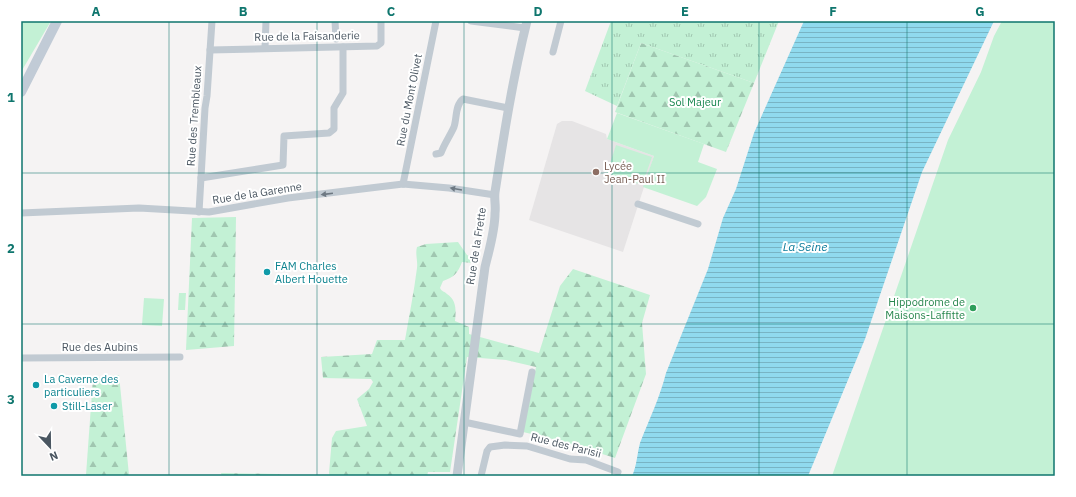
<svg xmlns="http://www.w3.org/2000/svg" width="1076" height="497" font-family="'IBM Plex Sans',sans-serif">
	<defs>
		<pattern id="grass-tufts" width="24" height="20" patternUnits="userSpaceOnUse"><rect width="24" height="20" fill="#c3f1d5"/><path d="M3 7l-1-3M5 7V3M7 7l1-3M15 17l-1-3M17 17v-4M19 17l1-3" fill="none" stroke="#a0c6b0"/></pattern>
		<pattern id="forest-firs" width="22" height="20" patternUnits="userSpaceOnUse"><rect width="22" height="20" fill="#c3f1d5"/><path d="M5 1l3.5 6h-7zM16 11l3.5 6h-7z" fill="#a0c6b0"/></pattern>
		<pattern id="water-rules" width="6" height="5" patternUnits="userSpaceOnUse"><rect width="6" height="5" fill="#90daee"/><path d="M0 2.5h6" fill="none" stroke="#78b4c4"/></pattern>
	</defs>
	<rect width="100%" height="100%" fill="#f5f3f3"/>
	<polygon fill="#e6e4e5" points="562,121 572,121 606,134 607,139 654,156 623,252 529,220 557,124"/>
	<polygon fill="url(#grass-tufts)" points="611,21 779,21 754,83 641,43 617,106 585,91"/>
	<g fill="url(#forest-firs)">
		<polygon points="641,43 754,83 726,152 615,112"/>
		<polygon points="236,217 234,346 186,350 192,218"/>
		<path d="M458 242 467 255 472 257V263L462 262C458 273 454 277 443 281L440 288C442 292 444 291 447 294 457 300 456 312 455 321L469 327V334L539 353 560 286 573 269 650 295 642 323 646 374 615 458 561 441 523 432 536 367 506 360 467 357 450 472H428L427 476H330L329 473 332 438 336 431 367 426 357 399 369 389 373 382 371 379 323 378 321 357 372 354 377 340H405C409 316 414 292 417 268 418 261 415 254 417 247L426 244Z"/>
		<polygon points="119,375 129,475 86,475 93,378"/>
		<polygon points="221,473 277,474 285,476 222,476"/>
	</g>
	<g fill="#c3f1d5">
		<polygon points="21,21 51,21 21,72"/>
		<polygon points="1002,21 1055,21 1055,476 832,476 948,140 981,72 994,36"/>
		<polygon points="617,113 704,144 698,162 717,169 706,197 697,206 643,187 654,156 607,139"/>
		<polygon points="616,145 652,157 642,185 607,173"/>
		<polygon points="179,293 186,293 185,310 178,310"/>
		<polygon points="144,298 164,299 162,326 142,325"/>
	</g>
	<path fill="url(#water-rules)" d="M804 21H994L922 172 865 339 808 476H632C637 465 637 454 640 443 649 420 660 397 666 373L708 269 723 218 736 189 754 133Z"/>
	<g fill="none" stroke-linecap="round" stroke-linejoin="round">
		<g stroke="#c1cad2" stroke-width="7">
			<polyline points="335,21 336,39"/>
			<polyline points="471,21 525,28"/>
			<polyline points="265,48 266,21"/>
			<polyline points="210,50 377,46 381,43 381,21"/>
			<polyline points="553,52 561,21"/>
			<path d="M436 154 441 153C444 144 450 136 454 127 457 118 455 105 463 99L508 108"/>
			<polyline points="201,178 283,165 284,136 329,133 334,129 334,108 343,93 343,47"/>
			<polyline points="403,184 436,21"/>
			<polyline points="638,204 698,224"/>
			<polyline points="199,212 205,108 207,96 212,21"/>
			<polyline points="21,213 139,208 209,212 288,198 403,184 449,188 495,195"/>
			<polyline points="21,358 180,357"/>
			<polyline points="464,422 520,434 532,372"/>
			<polyline points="481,476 487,451 490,447 505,445 527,446 570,459 586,460 618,472"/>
		</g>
		<path stroke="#c1cad2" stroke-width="9" d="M457 476 485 267C489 250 495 231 495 213 496 206 494 199 495 192 504 134 513 77 527 21"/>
		<polyline stroke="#c1cbd6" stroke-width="10" points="21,92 57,21"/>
	</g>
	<defs><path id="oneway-solid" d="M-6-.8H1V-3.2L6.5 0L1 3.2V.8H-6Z"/></defs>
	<g fill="#6e7983">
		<use href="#oneway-solid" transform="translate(456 189) rotate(-170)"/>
		<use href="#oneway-solid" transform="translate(327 194) rotate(173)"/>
	</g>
	<path fill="none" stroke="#0f766e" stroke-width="1" stroke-opacity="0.55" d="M169 21V476M317 21V476M464 21V476M612 21V476M759 21V476M907 21V476M21 173H1055M21 324H1055"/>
	<circle fill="#8d6e63" stroke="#fff" stroke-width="1.5" cx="596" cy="172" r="4"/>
	<g fill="#0f9aa8" stroke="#fff" stroke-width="1.5">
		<circle cx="267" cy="272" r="4"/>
		<circle cx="36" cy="385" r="4"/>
		<circle cx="54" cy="406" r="4"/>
	</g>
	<circle fill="#2e9e5b" stroke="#fff" stroke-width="1.5" cx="973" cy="308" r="4"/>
	<g text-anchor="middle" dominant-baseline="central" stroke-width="4" stroke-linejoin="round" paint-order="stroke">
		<g font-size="11" fill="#4a5661" stroke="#fff">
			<text transform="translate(307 36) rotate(-1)">Rue de la Faisanderie</text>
			<text transform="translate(409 100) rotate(-79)">Rue du Mont Olivet</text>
			<text transform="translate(194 116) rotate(-86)">Rue des Trembleaux</text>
			<text transform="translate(257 193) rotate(-9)">Rue de la Garenne</text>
			<text transform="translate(476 246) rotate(-81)">Rue de la Frette</text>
			<text x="100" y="347">Rue des Aubins</text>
			<text transform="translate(566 445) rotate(14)">Rue des Parisii</text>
		</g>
		<g font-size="11" fill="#17864f" stroke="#fff">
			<text x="695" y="102">Sol Majeur</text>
		</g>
		<g font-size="11" fill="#785e54" stroke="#fff" text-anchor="start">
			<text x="604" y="166">Lycée<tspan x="604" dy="13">Jean-Paul II</tspan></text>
		</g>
		<g font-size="11" fill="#0d838f" stroke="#fff" text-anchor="start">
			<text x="275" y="266">FAM Charles<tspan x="275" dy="13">Albert Houette</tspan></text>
			<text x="44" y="379">La Caverne des<tspan x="44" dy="13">particuliers</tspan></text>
			<text x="62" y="406">Still-Laser</text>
		</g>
		<g font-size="11" fill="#27864d" stroke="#fff" text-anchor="end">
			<text x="965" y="302">Hippodrome de<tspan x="965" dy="13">Maisons-Laffitte</tspan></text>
		</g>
		<g font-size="12" font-style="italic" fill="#0c7c9b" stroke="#fff">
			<text x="805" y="246">La Seine</text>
		</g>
	</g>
	<rect width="1076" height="497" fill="none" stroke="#ffffff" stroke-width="44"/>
	<g transform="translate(50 447) rotate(158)" stroke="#ffffff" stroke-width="3" paint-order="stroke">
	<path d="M0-3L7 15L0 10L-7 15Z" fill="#4a5661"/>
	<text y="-6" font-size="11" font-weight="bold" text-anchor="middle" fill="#4a5661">N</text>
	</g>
	<rect x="22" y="22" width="1032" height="453" fill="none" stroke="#0f766e" stroke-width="1.5"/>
	<g font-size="13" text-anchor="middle" font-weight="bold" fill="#0f766e">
		<text x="96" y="16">A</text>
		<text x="243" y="16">B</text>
		<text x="391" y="16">C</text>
		<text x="538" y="16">D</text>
		<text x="685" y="16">E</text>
		<text x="833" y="16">F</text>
		<text x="980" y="16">G</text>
		<text x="11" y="102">1</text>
		<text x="11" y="253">2</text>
		<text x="11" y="404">3</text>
	</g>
</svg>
